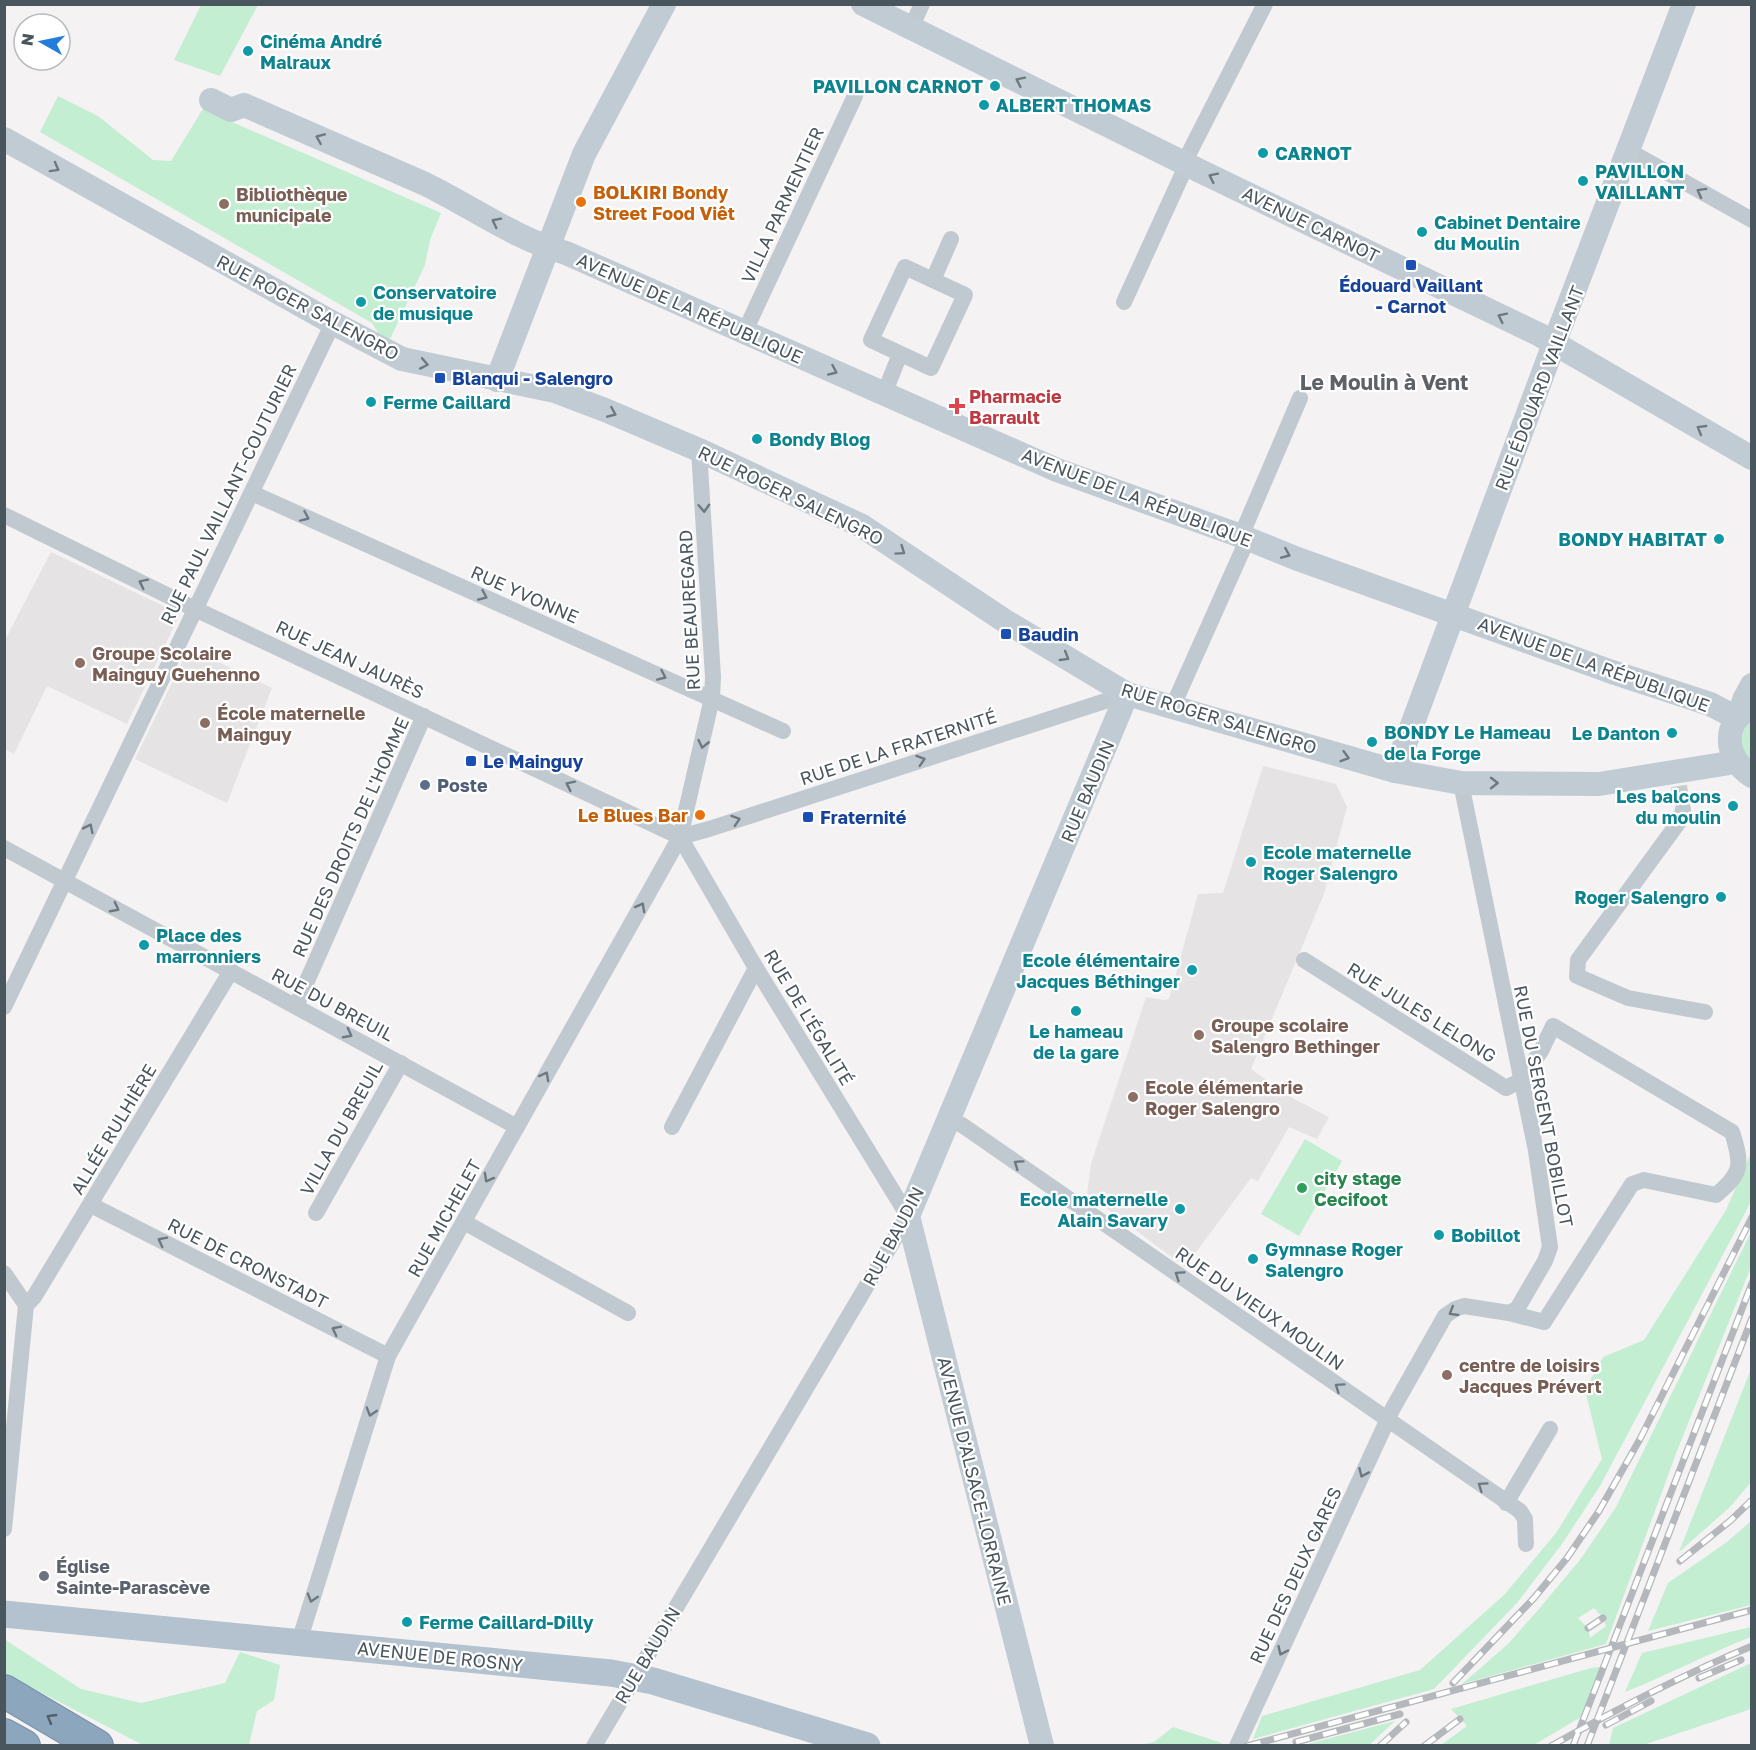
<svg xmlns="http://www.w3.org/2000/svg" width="1756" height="1750" font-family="'Golos Text',sans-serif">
	<rect width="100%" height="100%" fill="#f4f2f2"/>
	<g fill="#e5e3e3">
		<polygon points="51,552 180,614 127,724 47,686 14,754 5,749 5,640"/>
		<polygon points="189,648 272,688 227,803 135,759"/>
		<polygon points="1263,766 1336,784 1347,807 1324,894 1251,1069 1296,1100 1329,1117 1317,1139 1289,1127 1258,1181 1251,1178 1185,1267 1087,1194 1091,1164 1146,997 1164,1000 1169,999 1198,894 1223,893"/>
	</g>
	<g fill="#c3eed2" fill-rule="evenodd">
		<polygon points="201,5 258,5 220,76 174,60"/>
		<polygon points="58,96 98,116 153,160 171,161 204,107 225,119 441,213 430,240 425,265 390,339 380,336 372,323 40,132"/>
		<path d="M1751 721V763C1741 749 1737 734 1751 721Z"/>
		<polygon points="1305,1139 1342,1161 1299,1236 1261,1214"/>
		<polygon points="1751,1153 1751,1201 1744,1215 1600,1486 1562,1544 1517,1603 1434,1689 1253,1739 1262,1716 1420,1670 1504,1595 1556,1533 1602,1459 1585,1390 1603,1357 1644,1340 1726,1210"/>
		<path d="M1751 1232V1267L1677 1451 1606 1644 1462 1684 1508 1644 1538 1610 1580 1560 1616 1507ZM1594 1608 1603 1618 1606 1626 1590 1638 1588 1628 1578 1618Z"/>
		<polygon points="1751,1369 1751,1482 1730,1507 1679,1552"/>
		<polygon points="1751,1521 1751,1605 1648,1631 1668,1583 1727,1542"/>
		<path d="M1751 1627V1637C1709 1653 1668 1675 1625 1692L1642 1653Z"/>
		<polygon points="4,1639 81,1689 141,1703 225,1683 240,1652 280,1665 274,1700 257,1711 249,1745 143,1745 5,1674"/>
		<polygon points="1751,1663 1751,1709 1643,1745 1609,1745 1613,1728"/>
		<polygon points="1600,1667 1581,1717 1534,1745 1441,1745 1467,1726 1451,1709 1591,1668"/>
		<polygon points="1395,1721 1369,1745 1304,1745"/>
		<polygon points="1173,1727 1222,1743 1223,1743 1212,1746 1140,1745 1154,1742"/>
	</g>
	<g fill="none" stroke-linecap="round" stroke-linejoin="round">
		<polyline stroke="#cacbcd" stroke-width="16" stroke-dasharray="16 8" stroke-linecap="butt" points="1679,786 1683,809"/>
		<g stroke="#7791a9" stroke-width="34">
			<g id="highway">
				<polyline points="4,1691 97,1746"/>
				<polyline points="4,1735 24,1746"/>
			</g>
		</g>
		<g stroke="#c0c9cf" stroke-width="16">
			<polyline points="911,28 922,4"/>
			<polyline points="1629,151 1752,220"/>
			<polygon points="905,267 965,295 931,368 871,340"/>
			<polyline points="933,280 951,239"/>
			<polyline points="1124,302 1187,164 1188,155 1265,4"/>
			<polyline points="745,331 855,96"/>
			<polyline points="884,394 900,354"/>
			<polyline points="252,493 783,731"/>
			<polyline points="4,515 195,609 680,837"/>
			<polyline points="1241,536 1300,398"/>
			<polyline points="1172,708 1248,538"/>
			<polyline points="1461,783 1536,1151 1550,1247 1545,1261 1517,1309 1509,1313"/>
			<polyline points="1683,809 1681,819 1578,960 1577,976 1628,998 1705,1012"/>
			<polyline points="680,837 709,829 1127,694"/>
			<polyline points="4,848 517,1127"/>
			<polyline points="296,1006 424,716"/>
			<polyline points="4,1007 333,323"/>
			<polyline points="948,1119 962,1125 1520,1511 1525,1519 1526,1544"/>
			<polyline points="672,1127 756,968"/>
			<polyline points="91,1205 388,1356"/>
			<polyline points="316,1213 401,1063"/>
			<polyline points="464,1222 628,1313"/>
			<polyline points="4,1273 26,1305 4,1529"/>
			<polyline points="26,1305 34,1297 231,971"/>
			<polyline points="1506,1503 1550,1429"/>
			<polyline points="299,1642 388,1356 680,837 712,698 713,677 699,450"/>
			<polyline points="594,1746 908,1216 756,968 680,837"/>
			<path d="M1237 1746 1393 1408 1445 1316 1455 1309 1464 1306 1509 1313 1544 1322 1632 1184 1644 1180 1716 1195C1743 1173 1742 1164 1732 1132L1553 1026 1541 1051 1520 1081 1506 1088 1304 960"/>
		</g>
		<g stroke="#c0cbd4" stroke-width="24">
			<polyline points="863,4 1202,172 1540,335 1752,458"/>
			<path d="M211 100 231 110 244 105 423 183C471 206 515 239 566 253L1057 470 1241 536 1295 558 1612 672 1710 704 1737 718"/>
			<polyline points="4,139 333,323 402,359 555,391 605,410 699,450 862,526 1005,621 1127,694 1395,771 1461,783 1599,784 1736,762"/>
			<polyline points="497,380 584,154 664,4"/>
			<path d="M1752 707C1720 723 1725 759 1752 776"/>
			<polyline points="1739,716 1744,700 1752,685"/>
			<polyline points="1395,771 1558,333 1684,4"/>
			<polyline points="1042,1746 908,1216 1127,694"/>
		</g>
		<polyline stroke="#b3c2ce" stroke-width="27" points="4,1614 611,1673 653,1681 867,1746"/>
		<use href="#highway" stroke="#8ca6bd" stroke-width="32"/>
		<g stroke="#b4b7bb" stroke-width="7">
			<g id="rail">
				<polyline points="1680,1561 1730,1521 1752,1500"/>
				<polyline points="1588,1628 1603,1618"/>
				<polyline points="1699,1678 1741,1660"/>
				<polyline points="1453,1683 1534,1598 1567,1558 1599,1511 1640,1439 1752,1217"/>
				<polyline points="1606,1725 1651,1701"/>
				<polyline points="1296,1742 1400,1714"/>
				<polyline points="1247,1746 1752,1610"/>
				<polyline points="1380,1746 1406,1722"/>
				<polyline points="1424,1746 1460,1719"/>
				<path d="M1551 1746C1617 1709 1682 1675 1752 1646"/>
				<polyline points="1573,1746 1752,1283"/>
				<polyline points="1587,1746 1752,1318"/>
			</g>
		</g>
		<use href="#rail" stroke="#fff" stroke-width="4.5" stroke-dasharray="14" stroke-linecap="butt"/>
	</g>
	<defs><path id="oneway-chevron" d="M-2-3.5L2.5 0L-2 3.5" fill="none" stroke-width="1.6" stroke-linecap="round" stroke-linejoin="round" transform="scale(1.5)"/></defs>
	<g stroke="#6d7981">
		<use href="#oneway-chevron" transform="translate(1020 81) rotate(-154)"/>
		<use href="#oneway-chevron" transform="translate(320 138) rotate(-157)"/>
		<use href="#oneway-chevron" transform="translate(55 168) rotate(29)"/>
		<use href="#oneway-chevron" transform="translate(1213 177) rotate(-154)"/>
		<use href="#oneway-chevron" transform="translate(496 222) rotate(-153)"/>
		<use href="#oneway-chevron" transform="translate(1502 317) rotate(-154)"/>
		<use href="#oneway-chevron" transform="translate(424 364) rotate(11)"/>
		<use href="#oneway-chevron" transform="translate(833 371) rotate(24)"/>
		<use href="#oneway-chevron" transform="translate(612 413) rotate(23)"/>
		<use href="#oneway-chevron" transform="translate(1701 429) rotate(-150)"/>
		<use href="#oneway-chevron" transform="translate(901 551) rotate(35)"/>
		<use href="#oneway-chevron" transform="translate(1286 554) rotate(23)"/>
		<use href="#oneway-chevron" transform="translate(1065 657) rotate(31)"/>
		<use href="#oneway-chevron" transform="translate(1345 757) rotate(16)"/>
		<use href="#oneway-chevron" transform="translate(1494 783)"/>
	</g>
	<g stroke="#6d7880">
		<use href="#oneway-chevron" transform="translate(1701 192) rotate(-151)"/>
		<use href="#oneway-chevron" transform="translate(704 508) rotate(87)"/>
		<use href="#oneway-chevron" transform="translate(305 517) rotate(24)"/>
		<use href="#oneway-chevron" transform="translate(143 583) rotate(-154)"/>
		<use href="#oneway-chevron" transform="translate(483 596) rotate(24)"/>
		<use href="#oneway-chevron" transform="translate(662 676) rotate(24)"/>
		<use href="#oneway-chevron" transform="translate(703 744) rotate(103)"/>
		<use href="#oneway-chevron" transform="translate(921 760) rotate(-18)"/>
		<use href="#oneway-chevron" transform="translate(570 785) rotate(-154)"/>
		<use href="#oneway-chevron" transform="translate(736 820) rotate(-18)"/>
		<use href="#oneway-chevron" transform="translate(89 828) rotate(-64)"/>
		<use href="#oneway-chevron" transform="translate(641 907) rotate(-61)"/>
		<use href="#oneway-chevron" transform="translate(115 908) rotate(28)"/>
		<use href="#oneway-chevron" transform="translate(348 1034) rotate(28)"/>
		<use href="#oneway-chevron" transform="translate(545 1076) rotate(-61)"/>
		<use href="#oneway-chevron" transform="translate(1018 1164) rotate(-145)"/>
		<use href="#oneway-chevron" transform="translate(488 1178) rotate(119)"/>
		<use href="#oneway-chevron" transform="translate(162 1241) rotate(-153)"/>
		<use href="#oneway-chevron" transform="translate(1179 1275) rotate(-146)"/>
		<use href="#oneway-chevron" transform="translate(1453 1312) rotate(149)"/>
		<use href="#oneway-chevron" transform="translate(336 1330) rotate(-153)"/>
		<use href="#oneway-chevron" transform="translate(1339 1387) rotate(-145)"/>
		<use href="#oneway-chevron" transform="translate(371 1412) rotate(107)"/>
		<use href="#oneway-chevron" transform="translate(1363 1473) rotate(114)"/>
		<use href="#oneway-chevron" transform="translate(1482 1486) rotate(-145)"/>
		<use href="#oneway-chevron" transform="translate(312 1598) rotate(107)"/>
		<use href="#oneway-chevron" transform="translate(1282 1651) rotate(115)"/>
	</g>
	<use stroke="#515e68" href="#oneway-chevron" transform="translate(51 1718) rotate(-150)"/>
	<g fill="#0f9aa8" stroke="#fff" stroke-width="2">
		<circle cx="248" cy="51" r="6"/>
		<circle cx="995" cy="86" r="6"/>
		<circle cx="984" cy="105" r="6"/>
		<circle cx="1263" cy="153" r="6"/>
		<circle cx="1583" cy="181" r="6"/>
		<circle cx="1422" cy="232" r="6"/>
		<circle cx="361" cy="302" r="6"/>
		<circle cx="371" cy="402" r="6"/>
		<circle cx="757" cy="439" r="6"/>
		<circle cx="1719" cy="539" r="6"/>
		<circle cx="1672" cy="733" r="6"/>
		<circle cx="1372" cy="742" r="6"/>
		<circle cx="1733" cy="806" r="6"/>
		<circle cx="1251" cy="862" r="6"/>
		<circle cx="1721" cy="897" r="6"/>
		<circle cx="144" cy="945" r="6"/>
		<circle cx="1192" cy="970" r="6"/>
		<circle cx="1076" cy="1011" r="6"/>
		<circle cx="1180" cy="1209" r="6"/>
		<circle cx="1439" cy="1235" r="6"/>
		<circle cx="1253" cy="1259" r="6"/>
		<circle cx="407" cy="1622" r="6"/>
	</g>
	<g fill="#e8710a" stroke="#fff" stroke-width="2">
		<circle cx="581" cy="202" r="6"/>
		<circle cx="700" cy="815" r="6"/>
	</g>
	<g fill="#8d6e63" stroke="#fff" stroke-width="2">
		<circle cx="224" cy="204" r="6"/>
		<circle cx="80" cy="663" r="6"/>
		<circle cx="205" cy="723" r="6"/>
		<circle cx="1199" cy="1035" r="6"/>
		<circle cx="1133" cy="1097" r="6"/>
		<circle cx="1447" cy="1375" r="6"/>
	</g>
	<g fill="#1a4fb4" stroke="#fff" stroke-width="2">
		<rect x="1405" y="259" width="12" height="12" rx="3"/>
		<rect x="434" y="372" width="12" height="12" rx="3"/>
		<rect x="1000" y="628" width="12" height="12" rx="3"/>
		<rect x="465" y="755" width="12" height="12" rx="3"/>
		<rect x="802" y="811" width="12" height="12" rx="3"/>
	</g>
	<path fill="#e0444e" stroke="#fff" stroke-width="2" d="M954 397h6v6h6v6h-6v6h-6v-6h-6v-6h6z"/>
	<circle fill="#5c6f8a" stroke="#fff" stroke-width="2" cx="425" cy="785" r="6"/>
	<circle fill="#2e9e5b" stroke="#fff" stroke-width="2" cx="1302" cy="1188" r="6"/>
	<circle fill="#6b7280" stroke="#fff" stroke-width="2" cx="44" cy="1576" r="6"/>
	<g text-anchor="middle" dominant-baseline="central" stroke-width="4.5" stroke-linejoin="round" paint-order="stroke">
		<g font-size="18" font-weight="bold" fill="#0d838f" stroke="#fff" text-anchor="start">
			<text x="260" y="41">Cinéma André<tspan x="260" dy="21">Malraux</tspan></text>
			<text x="983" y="86" text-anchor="end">PAVILLON CARNOT</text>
			<text x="996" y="105">ALBERT THOMAS</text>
			<text x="1275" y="153">CARNOT</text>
			<text x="1595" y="171">PAVILLON<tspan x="1595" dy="21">VAILLANT</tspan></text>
			<text x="1434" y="222">Cabinet Dentaire<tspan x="1434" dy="21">du Moulin</tspan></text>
			<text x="373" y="292">Conservatoire<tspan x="373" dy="21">de musique</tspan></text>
			<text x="383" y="402">Ferme Caillard</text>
			<text x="769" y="439">Bondy Blog</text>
			<text x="1707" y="539" text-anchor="end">BONDY HABITAT</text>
			<text x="1384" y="732">BONDY Le Hameau<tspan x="1384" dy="21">de la Forge</tspan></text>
			<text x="1660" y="733" text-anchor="end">Le Danton</text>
			<text x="1721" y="796" text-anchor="end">Les balcons<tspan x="1721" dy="21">du moulin</tspan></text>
			<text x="1263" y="852">Ecole maternelle<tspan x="1263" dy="21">Roger Salengro</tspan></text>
			<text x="1709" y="897" text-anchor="end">Roger Salengro</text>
			<text x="156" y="935">Place des<tspan x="156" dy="21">marronniers</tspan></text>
			<text x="1180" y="960" text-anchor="end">Ecole élémentaire<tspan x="1180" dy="21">Jacques Béthinger</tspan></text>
			<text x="1076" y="1031" text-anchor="middle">Le hameau<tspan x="1076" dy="21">de la gare</tspan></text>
			<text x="1168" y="1199" text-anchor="end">Ecole maternelle<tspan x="1168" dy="21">Alain Savary</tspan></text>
			<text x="1451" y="1235">Bobillot</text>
			<text x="1265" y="1249">Gymnase Roger<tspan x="1265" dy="21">Salengro</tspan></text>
			<text x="419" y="1622">Ferme Caillard-Dilly</text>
		</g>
		<g font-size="18" font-weight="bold" fill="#c56008" stroke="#fff" text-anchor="start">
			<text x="593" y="192">BOLKIRI Bondy<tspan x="593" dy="21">Street Food Viêt</tspan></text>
			<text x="688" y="815" text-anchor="end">Le Blues Bar</text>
		</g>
		<g font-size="18" font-weight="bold" fill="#785e54" stroke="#fff" text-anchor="start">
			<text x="236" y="194">Bibliothèque<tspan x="236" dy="21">municipale</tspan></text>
			<text x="92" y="653">Groupe Scolaire<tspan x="92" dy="21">Mainguy Guehenno</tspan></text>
			<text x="217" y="713">École maternelle<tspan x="217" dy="21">Mainguy</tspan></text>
			<text x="1211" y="1025">Groupe scolaire<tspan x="1211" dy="21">Salengro Bethinger</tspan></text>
			<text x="1145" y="1087">Ecole élémentarie<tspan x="1145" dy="21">Roger Salengro</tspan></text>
			<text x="1459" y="1365">centre de loisirs<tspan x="1459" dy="21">Jacques Prévert</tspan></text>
		</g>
		<g font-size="18" fill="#4a565e" stroke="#fff">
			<text transform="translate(782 205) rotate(-65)">VILLA PARMENTIER</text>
			<text transform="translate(1311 224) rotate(26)">AVENUE CARNOT</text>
			<text transform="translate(308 307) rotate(28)">RUE ROGER SALENGRO</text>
			<text transform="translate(690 308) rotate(24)">AVENUE DE LA RÉPUBLIQUE</text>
			<text transform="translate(1539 388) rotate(-69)">RUE ÉDOUARD VAILLANT</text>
			<text transform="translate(228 494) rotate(-64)">RUE PAUL VAILLANT-COUTURIER</text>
			<text transform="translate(791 495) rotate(26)">RUE ROGER SALENGRO</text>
			<text transform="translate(1137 497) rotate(21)">AVENUE DE LA RÉPUBLIQUE</text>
			<text transform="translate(525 594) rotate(24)">RUE YVONNE</text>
			<text transform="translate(689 610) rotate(-93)">RUE BEAUREGARD</text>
			<text transform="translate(350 659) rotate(25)">RUE JEAN JAURÈS</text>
			<text transform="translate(1594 664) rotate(20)">AVENUE DE LA RÉPUBLIQUE</text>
			<text transform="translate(1219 718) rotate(17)">RUE ROGER SALENGRO</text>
			<text transform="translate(898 747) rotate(-18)">RUE DE LA FRATERNITÉ</text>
			<text transform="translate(1087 791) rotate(-67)">RUE BAUDIN</text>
			<text transform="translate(350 837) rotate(-66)">RUE DES DROITS DE L'HOMME</text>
			<text transform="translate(333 1004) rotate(28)">RUE DU BREUIL</text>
			<text transform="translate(1422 1012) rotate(32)">RUE JULES LELONG</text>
			<text transform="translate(809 1017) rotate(59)">RUE DE L'ÉGALITÉ</text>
			<text transform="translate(1544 1106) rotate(79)">RUE DU SERGENT BOBILLOT</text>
			<text transform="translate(341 1128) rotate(-61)">VILLA DU BREUIL</text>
			<text transform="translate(113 1129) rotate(-59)">ALLÉE RULHIÈRE</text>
			<text transform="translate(444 1218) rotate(-61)">RUE MICHELET</text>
			<text transform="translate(893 1236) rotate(-62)">RUE BAUDIN</text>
			<text transform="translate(248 1263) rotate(27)">RUE DE CRONSTADT</text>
			<text transform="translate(1260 1308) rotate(35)">RUE DU VIEUX MOULIN</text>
			<text transform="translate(975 1481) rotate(76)">AVENUE D'ALSACE-LORRAINE</text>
			<text transform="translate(1295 1575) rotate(-65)">RUE DES DEUX GARES</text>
			<text transform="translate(647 1655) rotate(-59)">RUE BAUDIN</text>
			<text transform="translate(440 1656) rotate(6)">AVENUE DE ROSNY</text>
		</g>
		<g font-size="18" font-weight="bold" fill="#164399" stroke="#fff" text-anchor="start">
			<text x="1411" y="285" text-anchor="middle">Édouard Vaillant<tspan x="1411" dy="21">- Carnot</tspan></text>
			<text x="452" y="378">Blanqui - Salengro</text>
			<text x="1018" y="634">Baudin</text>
			<text x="483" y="761">Le Mainguy</text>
			<text x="820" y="817">Fraternité</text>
		</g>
		<g font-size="18" font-weight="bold" fill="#be3a42" stroke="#fff" text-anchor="start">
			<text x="969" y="396">Pharmacie<tspan x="969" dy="21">Barrault</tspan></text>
		</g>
		<g font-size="18" font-weight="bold" fill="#4e5e75" stroke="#fff" text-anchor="start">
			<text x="437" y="785">Poste</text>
		</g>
		<g font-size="18" font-weight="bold" fill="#27864d" stroke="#fff" text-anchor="start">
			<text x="1314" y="1178">city stage<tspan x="1314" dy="21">Cecifoot</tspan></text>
		</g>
		<g font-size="18" font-weight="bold" fill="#5b616d" stroke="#fff" text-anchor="start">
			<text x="56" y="1566">Église<tspan x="56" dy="21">Sainte-Parascève</tspan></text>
		</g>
		<g font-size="21" font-weight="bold" fill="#5e6266" stroke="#fff">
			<text x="1384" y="382">Le Moulin à Vent</text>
		</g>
	</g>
	<rect width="1756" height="1750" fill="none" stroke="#4a565e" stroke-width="12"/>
	<g transform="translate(42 42) rotate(279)"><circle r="28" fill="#ffffff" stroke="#b7bbbf" stroke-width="1.5"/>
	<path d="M0-4.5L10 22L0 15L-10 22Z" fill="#237ddc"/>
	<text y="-9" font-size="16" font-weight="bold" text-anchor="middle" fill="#4a565e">N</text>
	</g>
</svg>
